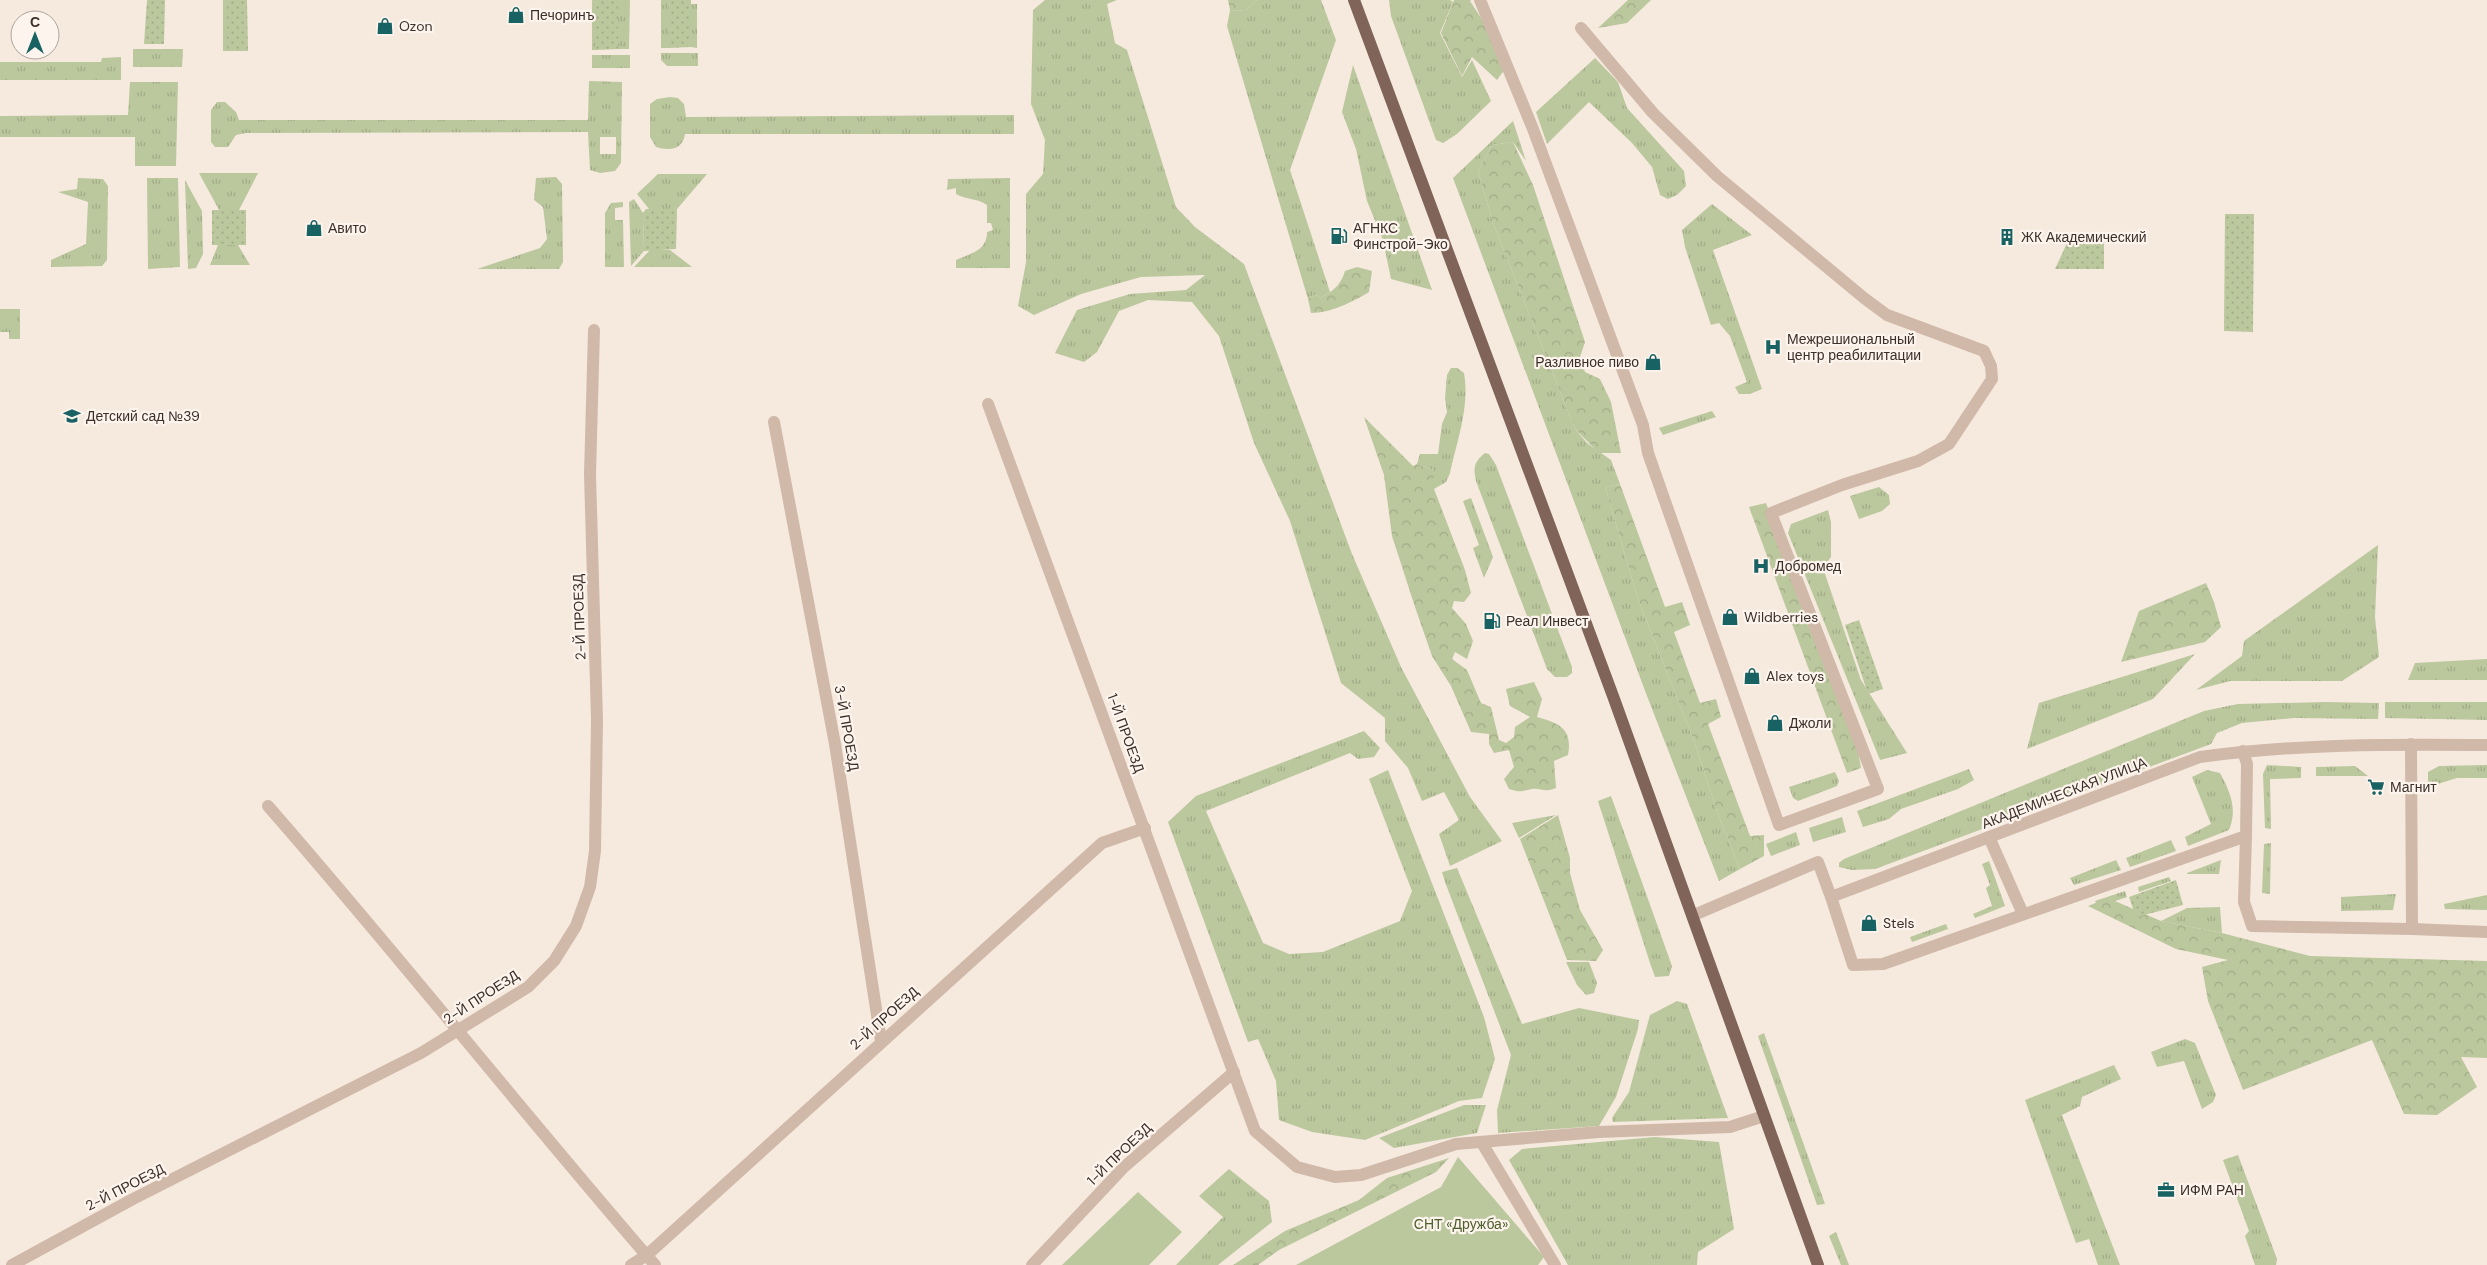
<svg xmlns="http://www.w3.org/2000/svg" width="2487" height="1265" font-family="'DM Sans',sans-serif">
	<defs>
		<pattern id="grass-tufts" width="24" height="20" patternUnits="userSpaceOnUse" patternTransform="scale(1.25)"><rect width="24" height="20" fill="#bbc79d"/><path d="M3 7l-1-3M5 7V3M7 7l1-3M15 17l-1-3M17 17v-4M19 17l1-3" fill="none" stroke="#a2ab87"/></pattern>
		<pattern id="forest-crowns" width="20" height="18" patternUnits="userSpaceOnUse" patternTransform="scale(1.25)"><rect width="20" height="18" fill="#bbc79d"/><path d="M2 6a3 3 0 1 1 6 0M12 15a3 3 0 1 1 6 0" fill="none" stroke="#a2ab87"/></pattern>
		<pattern id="park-dots" width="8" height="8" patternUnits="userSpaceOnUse" patternTransform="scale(1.25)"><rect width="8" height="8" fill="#bbc79d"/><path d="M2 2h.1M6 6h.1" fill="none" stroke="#a2ab87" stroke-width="1.8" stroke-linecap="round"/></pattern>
	</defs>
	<rect width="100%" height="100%" fill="#f6eadf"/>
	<g fill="url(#grass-tufts)" fill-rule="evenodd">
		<rect x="223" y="0" width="4" height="51"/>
		<rect x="592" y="0" width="3" height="50"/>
		<polygon points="618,0 630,0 629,49 618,49"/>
		<rect x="661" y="0" width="8" height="48"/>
		<polygon points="1045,0 1117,0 1107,4 1115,43 1127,50 1176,207 1195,227 1244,264 1352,554 1401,667 1470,797 1502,841 1450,866 1439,834 1459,820 1444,792 1422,801 1408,768 1385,741 1385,718 1341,683 1290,521 1254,443 1219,336 1192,302 1148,300 1119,311 1097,352 1084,362 1055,353 1077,310 1130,294 1186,290 1205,275 1141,277 1081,294 1034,315 1018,306 1026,262 1026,194 1043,174 1045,140 1031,104 1033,10"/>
		<polygon points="1257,0 1321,0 1336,40 1290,170 1330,292 1321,298 1316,294 1308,299 1227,26 1230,10 1245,11"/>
		<polygon points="1389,0 1450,0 1453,2 1440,33 1462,77 1472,60 1491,101 1457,134 1443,143 1436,140 1391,16"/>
		<polygon points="691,4 697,4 697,48 691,47"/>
		<polygon points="133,49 183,49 182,67 133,67"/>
		<polygon points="661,53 698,53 698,66 667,66 661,60"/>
		<rect x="592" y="55" width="38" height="13"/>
		<polygon points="121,57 121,80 0,80 0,62 101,62 102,58"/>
		<polygon points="1595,58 1618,82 1627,108 1684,171 1686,186 1677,195 1668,199 1660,195 1652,167 1632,143 1589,102 1547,144 1536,112"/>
		<polygon points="1353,65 1432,290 1391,279 1383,240 1367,201 1356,149 1342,112"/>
		<path d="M589 81 622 82 621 163 615 171 600 173 590 170 588 132 246 133 236 135 228 147H215L211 142V110L217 102H225L236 112 239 120H588ZM600 137H616V154H600Z"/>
		<polygon points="130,82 178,82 176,166 135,166 135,137 0,137 0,116 128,115"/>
		<path d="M670 97 678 98 684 104 686 117 1014 115V134H685C683 150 669 151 656 147L650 137V104L657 99Z"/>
		<polygon points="1513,121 1526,161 1513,142 1492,145 1478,171 1493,223 1575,429 1587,443 1611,460 1620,484 1605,487 1638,599 1696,746 1717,811 1740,869 1719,881 1647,696 1453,178"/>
		<polygon points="199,173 258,173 239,210 219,210"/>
		<polygon points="658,174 707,174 677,209 649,209 637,194"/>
		<polygon points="556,177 562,184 563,262 559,269 477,269 540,248 547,239 543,207 534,200 536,178"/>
		<polygon points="78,178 103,179 108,186 107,260 102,266 51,267 51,260 86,244 88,202 58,192 77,189"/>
		<polygon points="147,178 178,178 180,267 148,269"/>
		<path d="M1010 178V268H956V260C971 253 987 251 987 232L993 230 991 223H987V205C977 198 967 200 956 194V188L947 190 948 179Z"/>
		<polygon points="185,180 202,211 203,254 196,268 188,269"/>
		<polygon points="634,199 643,213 644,251 631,266 629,202"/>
		<polygon points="623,202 623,207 615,208 615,220 623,220 624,267 605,267 605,213 611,203"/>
		<polygon points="1712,204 1752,235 1713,250 1762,389 1750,394 1739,394 1735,387 1747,382 1730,336 1719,323 1711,325 1685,247 1682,230"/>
		<polygon points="218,245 238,245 250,265 210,265"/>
		<polygon points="650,250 670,250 692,267 634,267"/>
		<polygon points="0,309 20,309 20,339 9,339 9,332 0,332"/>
		<path d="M1451 368H1457L1464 373C1470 406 1457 441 1450 473L1446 482 1434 489V470L1417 464 1420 454H1438L1442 424 1447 412 1445 398 1447 375Z"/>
		<polygon points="1712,411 1716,417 1663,435 1659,428"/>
		<path d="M1485 453 1489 454 1496 465 1572 667V673L1567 677H1555L1547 669 1476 481C1473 467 1474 462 1485 453Z"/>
		<polygon points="1879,487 1889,495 1890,504 1882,511 1859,519 1850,496"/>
		<polygon points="1471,498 1493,557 1484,578 1473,548 1479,545 1463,501"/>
		<polygon points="1828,510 1831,522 1831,557 1823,568 1861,680 1907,753 1880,760 1788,533 1791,524"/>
		<polygon points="2378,545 2375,617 2379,657 2342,681 2230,681 2196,690 2242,656 2244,641"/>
		<polygon points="2195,654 2153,699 2027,749 2039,703"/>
		<polygon points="2487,659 2487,680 2408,680 2415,663"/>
		<polygon points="2325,702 2379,703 2378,719 2294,718 2242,723 2217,733 2211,744 1875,869 1852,870 1839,867 1839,863 1844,859 2204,711 2238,704"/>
		<polygon points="2385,702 2487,702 2487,720 2385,718"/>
		<polygon points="1364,731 1380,748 1374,757 1358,759 1350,753 1206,811 1263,943 1289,954 1323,952 1400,921 1412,891 1369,779 1388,770 1484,1017 1495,1059 1482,1098 1459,1101 1365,1140 1312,1132 1279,1120 1276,1081 1258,1039 1248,1042 1168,822 1196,796"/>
		<polygon points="2267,765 2301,767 2301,778 2270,779 2271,829 2265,828 2263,774"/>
		<polygon points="2487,765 2487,778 2457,778 2428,787 2428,772 2439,766"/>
		<polygon points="2355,766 2368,776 2316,776 2316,767"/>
		<polygon points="1969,769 1974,780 1958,789 1901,809 1889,819 1863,827 1857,811"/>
		<path d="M2207 770 2220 773C2230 791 2238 810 2229 830L2188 846 2185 837 2211 824 2192 777Z"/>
		<polygon points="1835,772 1839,781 1837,786 1798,801 1793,798 1789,787"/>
		<polygon points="1611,796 1672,966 1669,976 1655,977 1650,963 1598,801"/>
		<polygon points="1556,815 1519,838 1512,823"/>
		<polygon points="1842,817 1846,832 1813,842 1809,828"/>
		<polygon points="1796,832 1800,845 1771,856 1766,844"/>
		<polygon points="2171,840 2176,851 2130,867 2126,858"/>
		<polygon points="2271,843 2270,894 2262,893 2264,844"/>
		<polygon points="2116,860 2121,870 2074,885 2070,878"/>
		<polygon points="2221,860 2219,874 2187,874 2187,873"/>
		<polygon points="1989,861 2005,906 1975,918 1973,914 1992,906 1986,888 1990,885 1982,864"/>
		<polygon points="1457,868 1522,1024 1579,1008 1639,1020 1638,1029 1616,1097 1599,1126 1498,1133 1497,1110 1511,1055 1445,882 1442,872"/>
		<polygon points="2169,877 2171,881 2139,892 2138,887"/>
		<polygon points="2125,891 2127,897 2098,907 2095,901"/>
		<polygon points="2396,894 2393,910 2341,911 2341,897"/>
		<polygon points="2487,895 2487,910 2445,909 2444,904"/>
		<polygon points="2220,907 2222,933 2161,921 2187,908"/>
		<polygon points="1946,924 1948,929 1912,942 1910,937"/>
		<polygon points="1566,962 1589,962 1597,983 1594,993 1586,995 1577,985"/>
		<polygon points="1677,1001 1687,1004 1728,1118 1613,1122 1612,1118 1629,1092 1650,1015"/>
		<polygon points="1764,1033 1825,1204 1817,1205 1758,1036"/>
		<polygon points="2185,1039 2195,1043 2216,1095 2213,1102 2202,1109 2184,1061 2157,1067 2151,1052"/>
		<polygon points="2114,1065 2121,1079 2082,1097 2080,1106 2062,1115 2120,1265 2098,1265 2089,1239 2076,1243 2025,1100"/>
		<polygon points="1464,1105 1486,1105 1477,1133 1394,1148 1379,1138"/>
		<polygon points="1655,1137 1719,1142 1734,1229 1698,1252 1697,1265 1568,1265 1509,1160 1522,1149"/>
		<polygon points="2238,1155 2277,1259 2276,1265 2255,1265 2245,1236 2249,1231 2223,1160"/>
		<polygon points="1229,1169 1269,1201 1272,1222 1218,1265 1176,1265 1223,1217 1199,1196"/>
		<polygon points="1836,1232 1849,1265 1841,1265 1829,1236"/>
	</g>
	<g fill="url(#forest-crowns)">
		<polygon points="1228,0 1257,0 1245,11 1230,10"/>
		<polygon points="1454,0 1471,0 1470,1 1510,62 1497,80 1472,57 1462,76 1441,33"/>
		<polygon points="1628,0 1651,0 1627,23 1598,28"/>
		<polygon points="1513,142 1533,185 1585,342 1580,357 1585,372 1600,379 1611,402 1621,453 1599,453 1575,429 1493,223 1478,171 1492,145"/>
		<path d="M1357 267 1372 271 1369 292C1353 302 1330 313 1311 313L1308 299 1316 294 1321 298C1334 290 1340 286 1345 271Z"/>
		<path d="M1364 417 1413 466 1417 464 1434 470V489L1465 570 1471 593 1464 602 1454 601 1452 608 1466 624 1473 641 1467 659 1455 652 1452 659 1467 670 1481 703 1491 707 1499 740 1506 743 1514 737 1515 727 1530 717 1510 706 1506 689 1534 682 1542 699 1537 717C1559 723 1573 729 1568 755L1554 761 1556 788C1544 793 1542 788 1532 789 1521 791 1521 793 1509 789L1504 779 1514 767 1509 750 1494 753 1489 744V734L1471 732 1451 686 1432 656 1415 607 1392 536 1384 475Z"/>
		<polygon points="1620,484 1665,607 1682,602 1690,625 1674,632 1700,703 1716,699 1721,717 1708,724 1750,836 1764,835 1764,856 1740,869 1717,811 1696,746 1638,599 1605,487"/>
		<polygon points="1766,503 1858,751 1861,768 1847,773 1749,507"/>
		<polygon points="2206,583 2214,602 2221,627 2205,642 2121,662 2139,611"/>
		<polygon points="1558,815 1570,858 1570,873 1580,910 1603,950 1596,961 1567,960 1520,839"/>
		<polygon points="2108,898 2161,921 2222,933 2310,956 2487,961 2487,1058 2461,1057 2477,1087 2437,1115 2404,1114 2372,1040 2243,1090 2208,1001 2202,967 2228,960 2176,949 2088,906"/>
		<polygon points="1449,1158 1436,1172 1279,1250 1258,1265 1233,1265 1285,1231 1359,1200 1387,1178"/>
	</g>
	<g fill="url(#park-dots)">
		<polygon points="147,0 165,0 164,44 144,44"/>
		<polygon points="227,0 247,0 248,51 227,51"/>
		<polygon points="595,0 618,0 618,49 595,50"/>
		<polygon points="669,0 691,0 691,47 669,48"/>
		<polygon points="646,209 677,209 676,249 644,251 643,213"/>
		<rect x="212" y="210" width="34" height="35"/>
		<polygon points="2225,214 2254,214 2253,332 2224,331"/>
		<polygon points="2068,241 2104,241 2104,269 2055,269"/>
		<polygon points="1859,620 1883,689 1868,694 1845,625"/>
		<polygon points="2176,880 2183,905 2136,917 2129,897"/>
	</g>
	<g fill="#bbc79d">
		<polygon points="1458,1157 1544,1257 1538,1265 1296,1265 1441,1187"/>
		<polygon points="1138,1192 1182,1232 1149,1265 1062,1265"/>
	</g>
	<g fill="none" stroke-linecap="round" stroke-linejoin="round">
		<g stroke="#d0b9a9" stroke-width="12">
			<polyline points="1480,0 1533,129 1643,425 1648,453 1779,825 1878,789 1771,513 1842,485 1918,461 1949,444 1992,379 1991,366 1984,351 1887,315 1864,298 1717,176 1653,113 1581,28"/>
			<polyline points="988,404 1255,1131 1297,1167 1335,1177 1361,1175 1456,1144 1599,1132 1730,1127 1764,1116"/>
			<polyline points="774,422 835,744 881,1041"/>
			<polyline points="2411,744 2412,929 2487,932"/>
			<path d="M268 806C400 957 524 1114 655 1265"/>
			<polyline points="2246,836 2244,902 2252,926 2412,929"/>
			<polyline points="1989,837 2023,914"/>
			<polyline points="1831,897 1853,965 1883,964 2246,836 2247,764 2243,751"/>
			<path d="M1694 915 1818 862 1831 897 2200 757C2294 744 2391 744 2487 745"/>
			<polyline points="1482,1143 1555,1265"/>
			<polyline points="12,1265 133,1199 421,1053 528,987 554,961 576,926 590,887 595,851 597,720 590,474 594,330"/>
			<polyline points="631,1265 647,1255 1102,843 1145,828"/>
			<polyline points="1032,1265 1124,1167 1234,1072"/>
		</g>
		<polyline stroke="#806459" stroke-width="12" points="1354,0 1613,696 1818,1265"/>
	</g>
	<defs>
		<g id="shop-bare" transform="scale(1.35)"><path d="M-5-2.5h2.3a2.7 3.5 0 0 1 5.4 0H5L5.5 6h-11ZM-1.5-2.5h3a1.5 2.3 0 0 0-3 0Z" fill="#196263" stroke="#fcf4ed" stroke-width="2.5" paint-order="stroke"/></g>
		<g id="fuel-bare" transform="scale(1.35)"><path d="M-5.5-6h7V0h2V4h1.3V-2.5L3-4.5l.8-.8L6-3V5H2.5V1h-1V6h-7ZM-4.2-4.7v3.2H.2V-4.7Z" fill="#196263" stroke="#fcf4ed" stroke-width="2.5" paint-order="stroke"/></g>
		<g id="building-bare" transform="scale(1.35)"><path d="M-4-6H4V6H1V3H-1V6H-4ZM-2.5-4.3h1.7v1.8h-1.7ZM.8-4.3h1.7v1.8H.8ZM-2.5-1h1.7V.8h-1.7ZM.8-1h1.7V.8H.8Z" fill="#196263" stroke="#fcf4ed" stroke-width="2.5" paint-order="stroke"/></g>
		<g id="hospital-bare" transform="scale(1.35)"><path d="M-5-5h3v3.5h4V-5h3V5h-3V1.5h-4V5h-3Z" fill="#196263" stroke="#fcf4ed" stroke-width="2.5" paint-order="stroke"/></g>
		<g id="school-bare" transform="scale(1.35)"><path d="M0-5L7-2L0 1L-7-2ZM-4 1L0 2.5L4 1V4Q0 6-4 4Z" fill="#196263" stroke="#fcf4ed" stroke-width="2.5" paint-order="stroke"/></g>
		<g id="supermarket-bare" transform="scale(1.35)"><path d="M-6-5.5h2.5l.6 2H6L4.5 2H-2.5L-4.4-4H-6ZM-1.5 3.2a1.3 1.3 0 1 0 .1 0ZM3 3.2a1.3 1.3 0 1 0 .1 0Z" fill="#196263" stroke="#fcf4ed" stroke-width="2.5" paint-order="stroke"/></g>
		<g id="office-bare" transform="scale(1.35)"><path d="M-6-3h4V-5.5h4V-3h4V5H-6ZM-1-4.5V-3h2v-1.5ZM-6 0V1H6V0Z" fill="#196263" stroke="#fcf4ed" stroke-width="2.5" paint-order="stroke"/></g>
	</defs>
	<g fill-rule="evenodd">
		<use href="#shop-bare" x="516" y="15"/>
		<use href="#shop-bare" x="385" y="26"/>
		<use href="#shop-bare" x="314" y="228"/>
		<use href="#fuel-bare" x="1339" y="236"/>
		<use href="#building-bare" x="2007" y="237"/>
		<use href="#hospital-bare" x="1773" y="347"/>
		<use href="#shop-bare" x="1653" y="362"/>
		<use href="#school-bare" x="72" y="416"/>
		<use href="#hospital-bare" x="1761" y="566"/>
		<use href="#shop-bare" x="1730" y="617"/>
		<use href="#fuel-bare" x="1492" y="621"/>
		<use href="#shop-bare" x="1752" y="676"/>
		<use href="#shop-bare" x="1775" y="723"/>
		<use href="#supermarket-bare" x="2376" y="787"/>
		<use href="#shop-bare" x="1869" y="923"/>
		<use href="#office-bare" x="2166" y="1190"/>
	</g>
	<g text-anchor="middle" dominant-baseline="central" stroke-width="4.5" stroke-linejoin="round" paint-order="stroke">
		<g font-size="14" fill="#3c2f29" stroke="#fcf4ed" text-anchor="start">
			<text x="530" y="15">Печоринъ</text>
			<text x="399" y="26">Ozon</text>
			<text x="328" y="228">Авито</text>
			<text x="1353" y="228">АГНКС<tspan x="1353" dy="16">Финстрой-Эко</tspan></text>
			<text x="2021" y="237">ЖК Академический</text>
			<text x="1787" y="339">Межрешиональный<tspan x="1787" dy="16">центр реабилитации</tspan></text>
			<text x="1639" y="362" text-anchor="end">Разливное пиво</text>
			<text x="86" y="416">Детский сад №39</text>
			<text x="1775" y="566">Добромед</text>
			<text x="1744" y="617">Wildberries</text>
			<text x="1506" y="621">Реал Инвест</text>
			<text x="1766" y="676">Alex toys</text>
			<text x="1789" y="723">Джоли</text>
			<text x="2390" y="787">Магнит</text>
			<text x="1883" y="923">Stels</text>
			<text x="2180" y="1190">ИФМ РАН</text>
		</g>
		<g font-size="14" fill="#3c2f29" stroke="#fcf4ed">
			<text transform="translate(579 617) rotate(-92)">2-Й ПРОЕЗД</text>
			<text transform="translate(847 728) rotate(80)">3-Й ПРОЕЗД</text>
			<text transform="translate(1126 733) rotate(70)">1-Й ПРОЕЗД</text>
			<text transform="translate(2064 793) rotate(-21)">АКАДЕМИЧЕСКАЯ УЛИЦА</text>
			<text transform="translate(481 997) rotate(-33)">2-Й ПРОЕЗД</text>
			<text transform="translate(884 1018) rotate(-42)">2-Й ПРОЕЗД</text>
			<text transform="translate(1119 1154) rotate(-44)">1-Й ПРОЕЗД</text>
			<text transform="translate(125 1187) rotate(-27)">2-Й ПРОЕЗД</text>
		</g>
		<g font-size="14" fill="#4d5e2a" stroke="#fcf4ed">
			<text x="1461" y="1224">СНТ «Дружба»</text>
		</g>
	</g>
	<g transform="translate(35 35)"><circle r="24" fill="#fcf4ed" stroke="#afa59f"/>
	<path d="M0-4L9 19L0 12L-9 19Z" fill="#196263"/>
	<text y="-8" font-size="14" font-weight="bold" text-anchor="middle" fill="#3c2f29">С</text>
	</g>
</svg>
